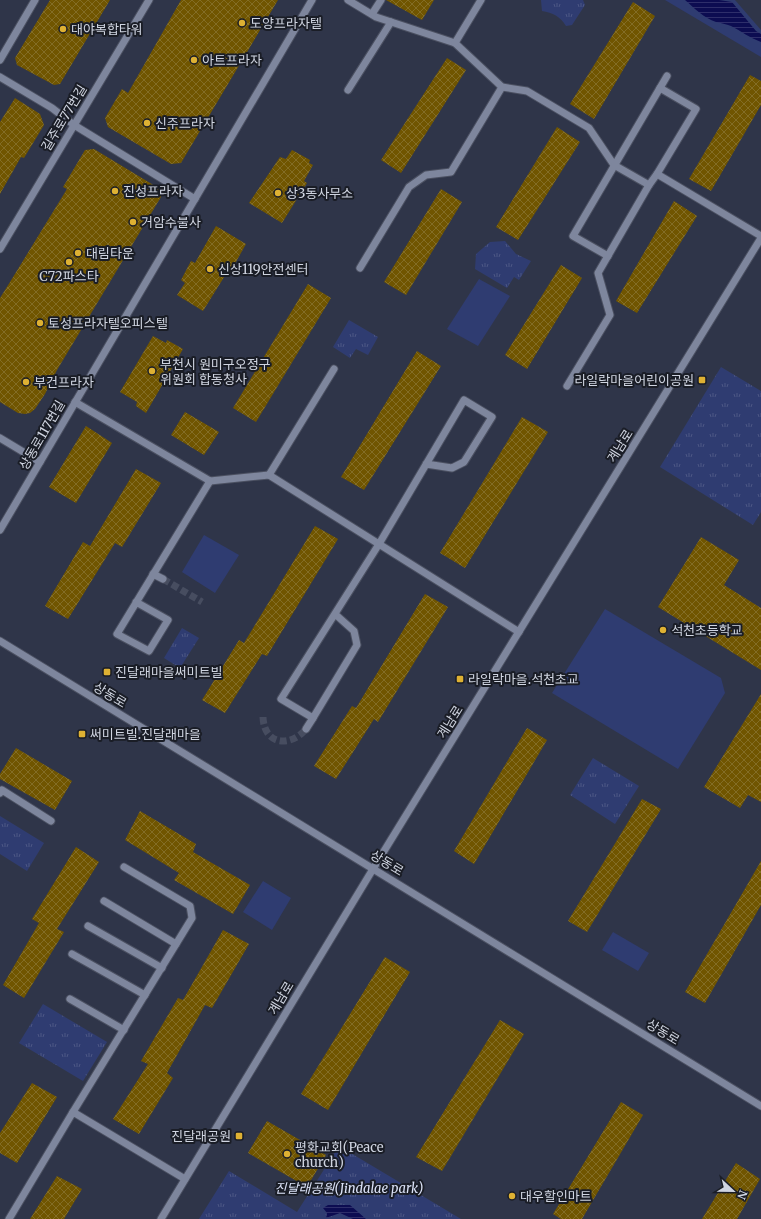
<svg xmlns="http://www.w3.org/2000/svg" width="761" height="1219" font-family="Merriweather,'Noto Sans KR',serif">
	<defs>
		<pattern id="park-tufts" width="24" height="20" patternUnits="userSpaceOnUse"><rect width="24" height="20" fill="#2f3c71"/><path d="M3 7l-1-3M5 7V3M7 7l1-3M15 17l-1-3M17 17v-4M19 17l1-3" fill="none" stroke="#4c5785"/></pattern>
		<pattern id="water-rules" width="6" height="5" patternUnits="userSpaceOnUse"><rect width="6" height="5" fill="#0c0c51"/><path d="M0 2.5h6" fill="none" stroke="#2e2e6a"/></pattern>
		<pattern id="building-cross-hatch" width="8" height="8" patternUnits="userSpaceOnUse"><rect width="8" height="8" fill="#705500"/><path d="M0 0l8 8M0 8l8-8" fill="none" stroke="#836d25"/></pattern>
	</defs>
	<rect width="100%" height="100%" fill="#2f3549"/>
	<g fill="#2f3c71">
		<polygon points="665,0 735,0 761,30 761,57"/>
		<polygon points="479,279 510,296 478,346 447,329"/>
		<polygon points="204,535 239,555 215,593 182,572"/>
		<polygon points="605,609 721,678 725,693 678,769 552,693"/>
		<polygon points="263,881 291,898 272,930 243,912"/>
		<polygon points="613,932 649,953 638,971 602,950"/>
	</g>
	<g fill="url(#park-tufts)">
		<path d="M541 0H583L585 5 572 25 566 26C560 16 553 13 542 11Z"/>
		<polygon points="505,241 516,254 531,261 519,280 514,277 507,288 475,269 476,254 490,242"/>
		<polygon points="349,320 378,337 368,355 356,349 350,358 333,347"/>
		<polygon points="721,367 761,391 761,512 753,525 660,467"/>
		<polygon points="182,628 199,638 180,668 164,658"/>
		<polygon points="593,758 639,786 615,824 570,795"/>
		<polygon points="0,816 44,843 27,871 0,854"/>
		<polygon points="43,1004 107,1042 83,1081 19,1043"/>
		<polygon points="339,1146 461,1219 199,1219 229,1171 297,1212"/>
	</g>
	<g fill="url(#water-rules)">
		<path d="M685 0H719L732 2 756 31 761 34V42C750 38 741 31 731 26 726 24 721 23 716 22 704 18 694 8 685 0Z"/>
		<polygon points="328,1205 350,1205 366,1219 353,1219 340,1213 326,1218 327,1213 323,1208"/>
	</g>
	<g fill="url(#building-cross-hatch)">
		<polygon points="50,0 110,0 60,84 54,85 17,65 15,58"/>
		<polygon points="181,0 278,0 181,163 171,164 108,127 105,118 122,89 128,93"/>
		<polygon points="386,0 434,0 422,20"/>
		<polygon points="633,2 655,16 594,119 570,104"/>
		<polygon points="447,58 466,70 401,173 381,160"/>
		<polygon points="750,75 761,81 761,105 711,191 689,179"/>
		<polygon points="15,98 40,114 44,125 24,158 21,157 0,194 0,122"/>
		<polygon points="557,127 580,142 518,240 496,227"/>
		<polygon points="94,149 160,189 161,197 57,370 45,394 35,409 30,413 25,414 18,413 0,402 0,298 10,282 67,189 63,187 85,150"/>
		<polygon points="292,150 310,160 309,163 313,165 304,181 307,183 282,223 249,203 280,157 286,159"/>
		<polygon points="441,189 462,202 406,295 384,282"/>
		<polygon points="674,201 697,216 637,313 616,301"/>
		<polygon points="216,226 246,244 228,276 226,274 203,311 177,295 185,283 181,280 191,261 195,263"/>
		<polygon points="561,265 582,278 527,369 505,355"/>
		<polygon points="308,284 331,298 256,422 233,408"/>
		<polygon points="153,336 166,343 167,340 183,349 146,413 136,406 137,402 120,392"/>
		<polygon points="417,351 441,366 364,490 341,477"/>
		<polygon points="185,412 219,432 204,455 171,435"/>
		<polygon points="522,417 548,432 465,568 440,553"/>
		<polygon points="86,426 112,443 76,503 49,487"/>
		<polygon points="136,469 161,483 122,547 115,543 68,619 45,606 83,542 90,546"/>
		<polygon points="315,526 338,539 267,656 262,654 225,713 202,700 239,640 244,643"/>
		<polygon points="701,537 739,560 724,585 761,608 761,670 658,607"/>
		<polygon points="425,594 448,607 378,722 374,719 336,779 314,766 352,706 356,708"/>
		<polygon points="761,694 761,802 748,795 740,808 704,787"/>
		<polygon points="527,728 547,740 474,864 454,851"/>
		<polygon points="16,748 72,781 55,810 0,779 0,774"/>
		<polygon points="642,799 661,809 587,932 568,921"/>
		<polygon points="140,811 196,844 193,852 250,885 233,914 174,880 179,873 125,840"/>
		<polygon points="76,847 99,862 57,929 64,932 24,998 3,985 39,923 32,919"/>
		<polygon points="761,861 761,905 705,1003 685,992"/>
		<polygon points="223,930 249,944 212,1008 205,1005 167,1073 173,1078 139,1134 113,1119 148,1064 141,1061 178,998 183,1000"/>
		<polygon points="385,957 410,972 328,1110 301,1094"/>
		<polygon points="500,1020 524,1034 442,1171 416,1157"/>
		<polygon points="32,1083 57,1097 17,1163 0,1153 0,1133"/>
		<polygon points="621,1102 643,1115 582,1219 561,1219 553,1214"/>
		<polygon points="267,1121 326,1155 307,1187 248,1153"/>
		<polygon points="736,1163 760,1179 737,1219 702,1219"/>
		<polygon points="57,1176 82,1189 64,1219 30,1219"/>
	</g>
	<g fill="none" stroke-linecap="round" stroke-linejoin="round">
		<g stroke="#474d60" stroke-width="7" stroke-dasharray="7 3.5" stroke-linecap="butt">
			<polyline points="163,579 202,602"/>
			<path d="M263 717C264 745 290 748 306 729"/>
		</g>
		<g stroke="#4b5061" stroke-width="9">
			<g id="minor">
				<polyline points="348,0 376,17 455,43 502,87 527,91 589,128 614,165 649,185 657,174 761,236"/>
				<polyline points="372,14 381,0"/>
				<polyline points="455,43 481,0"/>
				<polyline points="0,60 35,0"/>
				<polyline points="0,77 52,108 74,125 195,199"/>
				<polyline points="348,90 391,22"/>
				<polyline points="657,174 696,109 660,88"/>
				<polyline points="0,249 149,0"/>
				<polyline points="608,256 573,236 667,76"/>
				<polyline points="360,268 409,187 426,175 451,172 502,87"/>
				<polyline points="567,386 610,315 598,273 649,185"/>
				<polyline points="75,402 210,481 269,475 519,632"/>
				<polyline points="0,438 40,462"/>
				<polyline points="269,475 334,369"/>
				<polyline points="0,530 312,0"/>
				<polyline points="153,574 163,579"/>
				<path d="M136 602 168 620 149 651 117 634C148 583 179 532 210 481"/>
				<polyline points="335,614 354,631 357,645 313,718 281,699 379,544 464,400 492,417 464,462 452,468 426,464"/>
				<polyline points="0,641 761,1106"/>
				<polyline points="306,729 313,718"/>
				<polyline points="0,793 2,790 51,821"/>
				<polyline points="104,901 176,944"/>
				<polyline points="88,926 162,968"/>
				<polyline points="72,954 145,995"/>
				<polyline points="70,999 124,1030"/>
				<polyline points="73,1112 192,918 190,906 124,867"/>
				<polyline points="9,1219 73,1112 185,1179"/>
				<polyline points="161,1219 373,869 761,238"/>
			</g>
		</g>
		<use href="#minor" stroke="#7e869d" stroke-width="7"/>
	</g>
	<g fill="#deb133" stroke="#1a1d26" stroke-width="1.5">
		<circle cx="242" cy="23" r="4"/>
		<circle cx="63" cy="29" r="4"/>
		<circle cx="194" cy="60" r="4"/>
		<circle cx="147" cy="123" r="4"/>
		<circle cx="115" cy="191" r="4"/>
		<circle cx="278" cy="193" r="4"/>
		<circle cx="133" cy="222" r="4"/>
		<circle cx="78" cy="253" r="4"/>
		<circle cx="69" cy="262" r="4"/>
		<circle cx="210" cy="269" r="4"/>
		<circle cx="40" cy="323" r="4"/>
		<circle cx="152" cy="371" r="4"/>
		<rect x="698" y="376" width="8" height="8" rx="2"/>
		<circle cx="26" cy="382" r="4"/>
		<circle cx="663" cy="630" r="4"/>
		<rect x="103" y="668" width="8" height="8" rx="2"/>
		<rect x="456" y="675" width="8" height="8" rx="2"/>
		<rect x="78" y="730" width="8" height="8" rx="2"/>
		<rect x="235" y="1132" width="8" height="8" rx="2"/>
		<circle cx="287" cy="1154" r="4"/>
		<circle cx="512" cy="1196" r="4"/>
	</g>
	<g text-anchor="middle" dominant-baseline="central" stroke-width="4" stroke-linejoin="round" paint-order="stroke">
		<g font-size="13" fill="#d0d5e1" stroke="#1a1d26" text-anchor="start">
			<text x="250" y="23">도양프라자텔</text>
			<text x="71" y="29">대야복합타워</text>
			<text x="202" y="60">아트프라자</text>
			<text x="155" y="123">신주프라자</text>
			<text x="123" y="191">진성프라자</text>
			<text x="286" y="193">상3동사무소</text>
			<text x="141" y="222">거암수불사</text>
			<text x="86" y="253">대림타운</text>
			<text x="218" y="269">신상119안전센터</text>
			<text x="69" y="276" text-anchor="middle">C72파스타</text>
			<text x="48" y="323">토성프라자텔오피스텔</text>
			<text x="160" y="364">부천시 원미구오정구<tspan x="160" dy="15">위원회 합동청사</tspan></text>
			<text x="694" y="380" text-anchor="end">라일락마을어린이공원</text>
			<text x="34" y="382">부건프라자</text>
			<text x="671" y="630">석천초등학교</text>
			<text x="115" y="672">진달래마을써미트빌</text>
			<text x="468" y="679">라일락마을.석천초교</text>
			<text x="90" y="734">써미트빌.진달래마을</text>
			<text x="231" y="1136" text-anchor="end">진달래공원</text>
			<text x="295" y="1147">평화교회(Peace<tspan x="295" dy="15">church)</tspan></text>
			<text x="520" y="1196">대우할인마트</text>
		</g>
		<g font-size="13" fill="#d0d5e1" stroke="#1a1d26">
			<text transform="translate(64 118) rotate(-59)">길주로77번길</text>
			<text transform="translate(42 435) rotate(-60)">상동로117번길</text>
			<text transform="translate(620 446) rotate(-58)">계남로</text>
			<text transform="translate(110 695) rotate(31)">상동로</text>
			<text transform="translate(450 722) rotate(-58)">계남로</text>
			<text transform="translate(387 863) rotate(31)">상동로</text>
			<text transform="translate(281 998) rotate(-59)">계남로</text>
			<text transform="translate(663 1032) rotate(31)">상동로</text>
		</g>
		<g font-size="13" font-style="italic" fill="#dce3f8" stroke="#1a1d26">
			<text x="349" y="1188">진달래공원(Jindalae park)</text>
		</g>
	</g>
	<g transform="translate(733 1191) rotate(112)" stroke="#1a1d26" stroke-width="3" paint-order="stroke">
	<path d="M0-3L7 15L0 10L-7 15Z" fill="#d0d5e1"/>
	<text y="-6" font-size="11" font-weight="bold" text-anchor="middle" fill="#d0d5e1">N</text>
	</g>
</svg>
